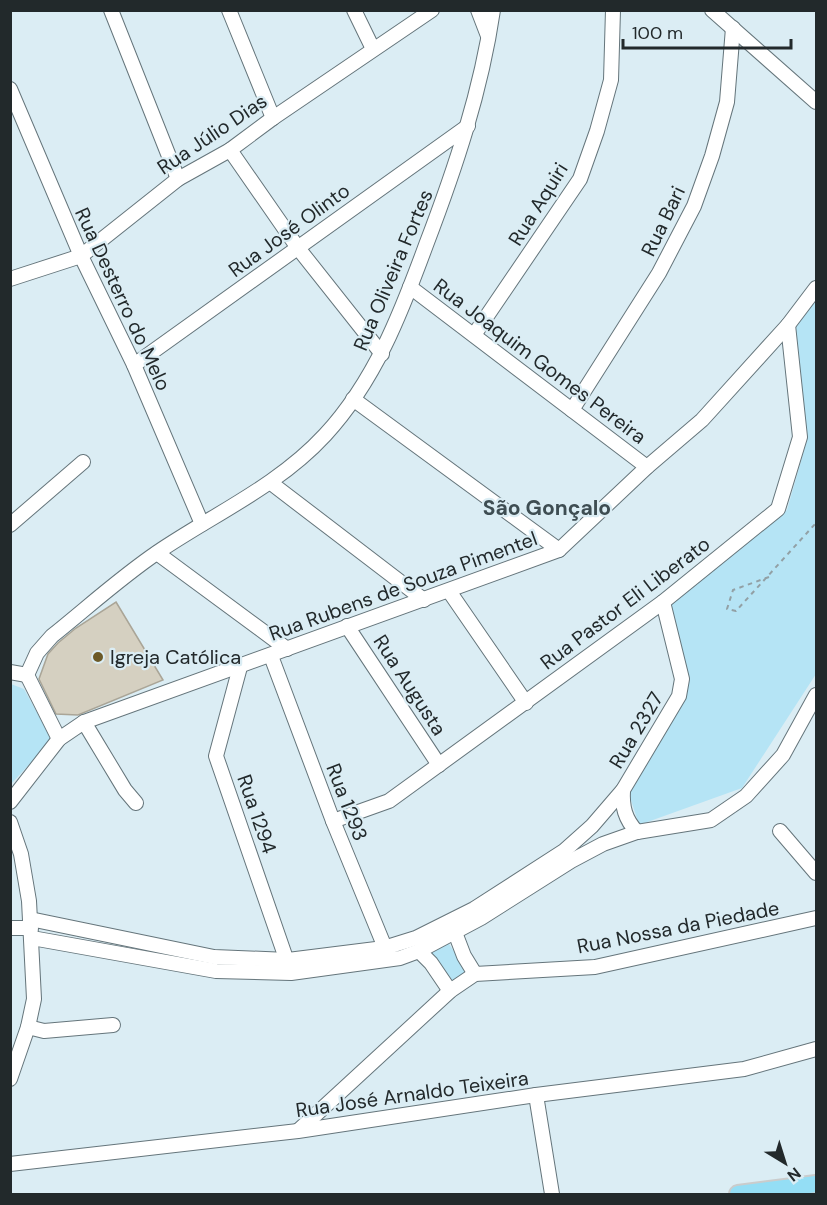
<svg xmlns="http://www.w3.org/2000/svg" width="827" height="1205" font-family="'DM Sans',sans-serif">
	<rect width="100%" height="100%" fill="#dbedf4"/>
	<g fill="#b5e4f5">
		<polygon points="816,301 816,674 742,788 639,825 629,794 644,764 686,692 670,602 787,510 807,440 795,324"/>
		<polygon points="11,684 24,689 52,740 11,784"/>
		<polygon points="447,941 473,980 457,987 428,950"/>
	</g>
	<polygon fill="#d5d0c1" stroke="#aaa597" stroke-width="1.5" points="116,602 163,680 78,715 56,714 39,679 48,654 58,643 76,628"/>
	<g fill="none" stroke-linecap="round" stroke-linejoin="round">
		<g stroke="#65757b" stroke-width="16">
			<g id="minor">
				<polyline points="111,10 178,179"/>
				<polyline points="229,10 273,118"/>
				<polyline points="354,10 373,49"/>
				<polyline points="478,10 488,36"/>
				<polyline points="712,10 816,102"/>
				<polyline points="10,89 81,256 134,365 202,524"/>
				<polyline points="230,150 298,248 382,354"/>
				<polyline points="10,279 81,256 178,179 230,150 273,118 432,10"/>
				<polyline points="410,287 647,467"/>
				<polyline points="474,335 580,179 597,131 611,80 613,10"/>
				<polyline points="134,365 468,126"/>
				<polyline points="353,399 559,550"/>
				<polyline points="572,410 659,273 694,206 712,156 727,102 733,28"/>
				<polyline points="271,483 424,600"/>
				<polyline points="10,525 83,462"/>
				<polyline points="157,553 287,649"/>
				<polyline points="449,591 526,703"/>
				<polyline points="347,626 439,765"/>
				<polyline points="271,656 333,821 388,955"/>
				<polyline points="240,667 216,756 289,967"/>
				<polyline points="10,672 27,675"/>
				<path d="M27 675 37 653 52 636C87 608 121 577 158 552 214 514 278 486 325 435 375 381 401 313 426 245 455 169 481 92 493 10"/>
				<polyline points="27,675 59,739"/>
				<polyline points="84,722 125,790 136,803"/>
				<path d="M623 790C622 807 625 819 637 832"/>
				<polyline points="10,802 59,739 84,722 559,550 647,467 702,420 788,325 816,288"/>
				<polyline points="333,821 389,801 663,602 778,509 800,437 788,325"/>
				<polyline points="10,822 21,854 29,901 34,999 28,1027 10,1079"/>
				<polyline points="780,831 816,873"/>
				<polyline points="30,919 214,957 288,960 384,948 416,938 474,909 564,851 592,826 623,790 679,696 682,679 663,602"/>
				<polyline points="451,922 464,956 475,974"/>
				<polyline points="10,928 31,928"/>
				<polyline points="32,938 216,971 291,973 400,958 419,951 481,918 571,861 603,844 637,832 711,820 746,796 783,755 816,695"/>
				<polyline points="419,951 431,963 450,991"/>
				<polyline points="28,1027 44,1031 113,1025"/>
				<polyline points="536,1095 552,1194"/>
				<polyline points="299,1130 450,991 475,974 595,967 816,918"/>
				<polyline points="10,1164 298,1131 536,1095 744,1069 816,1049"/>
			</g>
		</g>
		<g stroke="#cacccc" stroke-width="20">
			<polyline id="major" points="738,1194 816,1184"/>
		</g>
		<polyline stroke="#92a0a5" stroke-width="2" stroke-dasharray="4.5 4.5" stroke-linecap="butt" points="769,577 733,590 727,609 736,611 816,523"/>
		<use href="#minor" stroke="#fff" stroke-width="14"/>
		<use href="#major" stroke="#94def5" stroke-width="16"/>
	</g>
	<circle fill="#6c5a28" stroke="#dbedf4" stroke-width="2" cx="98" cy="657" r="6"/>
	<g text-anchor="middle" dominant-baseline="central" stroke-width="4.5" stroke-linejoin="round" paint-order="stroke">
		<g font-size="20" fill="#22292b" stroke="#dbedf4">
			<text transform="translate(212 134) rotate(-34)">Rua Júlio Dias</text>
			<text transform="translate(538 204) rotate(-58)">Rua Aquiri</text>
			<text transform="translate(663 221) rotate(-64)">Rua Bari</text>
			<text transform="translate(289 230) rotate(-36)">Rua José Olinto</text>
			<text transform="translate(393 270) rotate(-67)">Rua Oliveira Fortes</text>
			<text transform="translate(123 299) rotate(65)">Rua Desterro do Melo</text>
			<text transform="translate(540 361) rotate(37)">Rua Joaquim Gomes Pereira</text>
			<text transform="translate(403 586) rotate(-20)">Rua Rubens de Souza Pimentel</text>
			<text transform="translate(625 603) rotate(-37)">Rua Pastor Eli Liberato</text>
			<text transform="translate(410 685) rotate(57)">Rua Augusta</text>
			<text transform="translate(636 730) rotate(-59)">Rua 2327</text>
			<text transform="translate(347 802) rotate(69)">Rua 1293</text>
			<text transform="translate(257 814) rotate(71)">Rua 1294</text>
			<text transform="translate(678 927) rotate(-11)">Rua Nossa da Piedade</text>
			<text transform="translate(412 1094) rotate(-8)">Rua José Arnaldo Teixeira</text>
		</g>
		<g font-size="20" fill="#22292b" stroke="#dbedf4" text-anchor="start">
			<text x="110" y="657">Igreja Católica</text>
		</g>
		<g font-size="21" font-weight="bold" fill="#3e4d52" stroke="#dbedf4">
			<text x="547" y="508">São Gonçalo</text>
		</g>
	</g>
	<rect width="827" height="1205" fill="none" stroke="#22292b" stroke-width="24"/>
	<g transform="translate(785 1163) rotate(142)" stroke="#dbedf4" stroke-width="4.5" paint-order="stroke">
	<path d="M0-4.5L10 22L0 15L-10 22Z" fill="#22292b"/>
	<text y="-9" font-size="16" font-weight="bold" text-anchor="middle" fill="#22292b">N</text>
	</g>
	<path d="M623 39v9h168v-9" fill="none" stroke="#22292b" stroke-width="3"/>
	<text x="632" y="39" font-size="18" fill="#22292b" stroke="#dbedf4" stroke-width="4.5" paint-order="stroke">100 m</text>
</svg>
